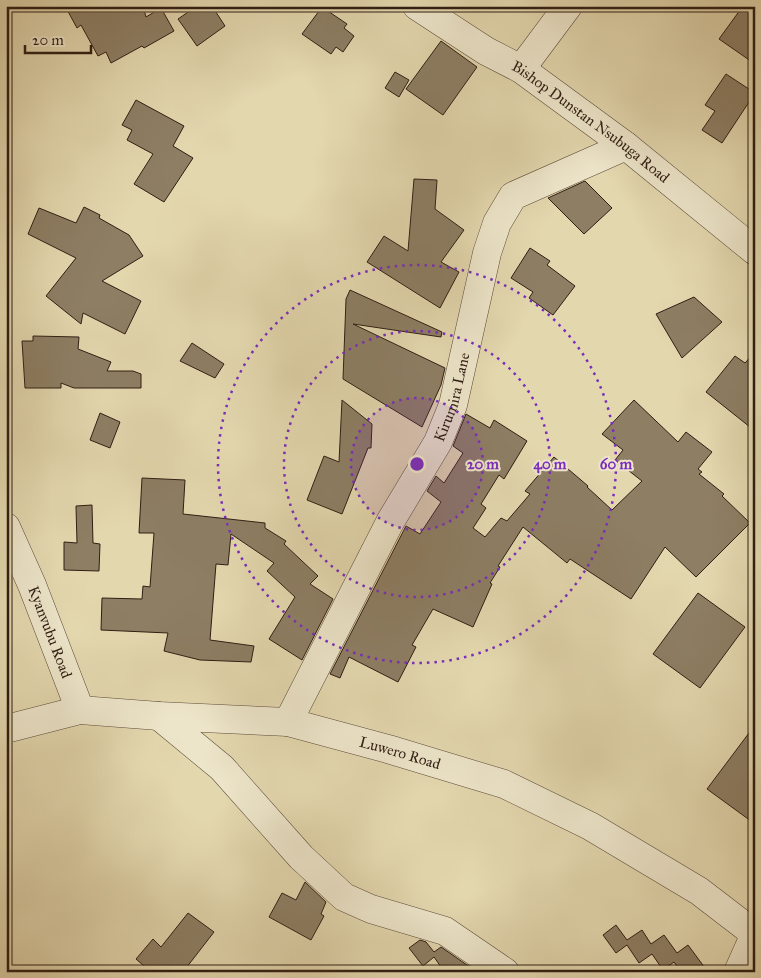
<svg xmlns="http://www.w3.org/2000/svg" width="761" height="978" font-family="'IM FELL Great Primer',serif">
	<rect width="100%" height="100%" fill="#e3d7ae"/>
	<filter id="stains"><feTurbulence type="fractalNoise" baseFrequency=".004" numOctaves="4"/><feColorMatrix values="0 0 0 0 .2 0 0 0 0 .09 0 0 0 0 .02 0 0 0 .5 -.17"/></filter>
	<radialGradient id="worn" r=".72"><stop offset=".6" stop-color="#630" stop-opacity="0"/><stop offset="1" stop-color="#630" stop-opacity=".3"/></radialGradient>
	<g fill="#8d7e64" stroke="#2f1e13">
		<polygon points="65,6 143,6 146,17 161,8 174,31 144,48 142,46 111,63 106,52 98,56 81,25 77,28"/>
		<polygon points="197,6 212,6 225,26 197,46 178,19"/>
		<polygon points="743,6 755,6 755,64 719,39"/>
		<polygon points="322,7 347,24 344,28 354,36 343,52 336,47 331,54 302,34"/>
		<polygon points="441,41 477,67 443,115 406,89"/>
		<polygon points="395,72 409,80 399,97 385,88"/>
		<polygon points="726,74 755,93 722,143 702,130 715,111 705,105"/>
		<polygon points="136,100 184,126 173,146 193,158 164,202 134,184 153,154 127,140 132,130 122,125"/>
		<polygon points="414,179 437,180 435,209 464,230 441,262 459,272 440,308 367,262 384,236 408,251"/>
		<polygon points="585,181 612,208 584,234 548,198"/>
		<polygon points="84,207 100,215 99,218 129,235 143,256 102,281 141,301 125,334 83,313 81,324 46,296 76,258 28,234 39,208 76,223"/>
		<polygon points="530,248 550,261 547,265 575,286 553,315 529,298 533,292 511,278"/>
		<polygon points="350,290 442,332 441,337 353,324 445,368 441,385 422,427 343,379 346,299"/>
		<polygon points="694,297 722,322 682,358 656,314"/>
		<polygon points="33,336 79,337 78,349 111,362 107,371 133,371 141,374 141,388 74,388 61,383 61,388 25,388 22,341 33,341"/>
		<polygon points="192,343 224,364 215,378 180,361"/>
		<polygon points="755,352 755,431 706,392 735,356 745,363"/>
		<polygon points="342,400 372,424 371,448 368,448 342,514 307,500 324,456 339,462"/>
		<polygon points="634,400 678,442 686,432 712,452 698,469 702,472 699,474 724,494 722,496 750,523 696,577 665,547 631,599 570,559 567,563 523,527 498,566 500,567 490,583 492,584 473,627 433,609 412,645 416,647 398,682 349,657 340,678 330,674 406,526 420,534 441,502 427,491 436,476 444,483 463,453 453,446 466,414 490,428 494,420 527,441 504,479 499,475 481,504 486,508 473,528 485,537 501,518 507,521 530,494 525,491 554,457 588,486 587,487 612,510 642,481 615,460 623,450 602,434"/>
		<polygon points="100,413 120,422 110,448 90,440"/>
		<polygon points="142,478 185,480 183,514 265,523 265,528 286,541 284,544 318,576 310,584 333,599 302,660 269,639 295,597 267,571 274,563 231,534 228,565 216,564 210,640 254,646 251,662 200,660 164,651 168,633 101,630 102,598 142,599 143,586 150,587 154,533 139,533"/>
		<polygon points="92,505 93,543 100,544 99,571 64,570 64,542 77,543 76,506"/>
		<polygon points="698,593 745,627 700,688 653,654"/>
		<polygon points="755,725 755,824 707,789"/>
		<polygon points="305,882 326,902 321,914 324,916 311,940 269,917 282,893 296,900"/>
		<polygon points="188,913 214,932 183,972 151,972 136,959 153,939 161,947"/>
		<polygon points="616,925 627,940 642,930 651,944 664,935 677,953 688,945 708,972 681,972 674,962 663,970 652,954 639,963 627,945 616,953 603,935"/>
		<polygon points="420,940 426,942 434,952 441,947 477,972 435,972 441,967 434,957 423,966 409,948"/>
	</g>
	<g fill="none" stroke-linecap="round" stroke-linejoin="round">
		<g stroke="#5c4c3a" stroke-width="29">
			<g id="minor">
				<path id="s1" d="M417 6 486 51 521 69 626 146 755 251"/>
				<polyline points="521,69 568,6"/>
				<path id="s2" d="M6 527 32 585 80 710"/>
				<polyline points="159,716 222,768 301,857 344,897 371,909 445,931 505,972"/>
				<path id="s3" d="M288 722 390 522 438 442 453 405 487 253 497 223 513 196 626 146"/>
				<path id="s4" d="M6 729 80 710 159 716 288 722 388 749 504 784 590 826 699 891 755 934"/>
				<polyline points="738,972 755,934"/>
			</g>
		</g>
		<use href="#minor" stroke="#ede5ca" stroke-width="28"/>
	</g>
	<circle cx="417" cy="464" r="66" fill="#7b2cbf" fill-opacity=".12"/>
	<g fill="none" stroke="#7b2cbf" stroke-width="2.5" stroke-dasharray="2.5 5">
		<circle cx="417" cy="464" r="66"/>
		<circle cx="417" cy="464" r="133"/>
		<circle cx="417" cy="464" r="199"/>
	</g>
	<g text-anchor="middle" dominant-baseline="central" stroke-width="4" stroke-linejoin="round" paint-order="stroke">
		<g font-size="15" fill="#2f1e13" stroke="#ede5ca">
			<text stroke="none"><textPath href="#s1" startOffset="209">Bishop Dunstan Nsubuga Road</textPath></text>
			<text stroke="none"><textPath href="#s3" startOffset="365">Kirumira Lane</textPath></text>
			<text stroke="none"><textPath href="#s2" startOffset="114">Kyanvubu Road</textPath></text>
			<text stroke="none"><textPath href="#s4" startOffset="401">Luwero Road</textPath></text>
		</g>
	</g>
	<circle cx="417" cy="464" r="8" fill="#7b2cbf" stroke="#ede5ca" stroke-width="2.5"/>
	<g font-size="15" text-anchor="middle" font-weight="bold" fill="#7b2cbf" stroke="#ede5ca" stroke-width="4" stroke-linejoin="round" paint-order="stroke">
		<text x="483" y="469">20 m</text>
		<text x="550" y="469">40 m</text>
		<text x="616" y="469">60 m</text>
	</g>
	<rect width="761" height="978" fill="none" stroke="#e3d7ae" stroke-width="25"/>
	<rect x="8" y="8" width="746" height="963" fill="none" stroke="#2f1e13" stroke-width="2.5"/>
	<rect x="12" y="12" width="736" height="953" fill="none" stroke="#2f1e13"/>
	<path d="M25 45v8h66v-8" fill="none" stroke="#2f1e13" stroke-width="2.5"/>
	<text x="32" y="45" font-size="15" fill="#2f1e13" stroke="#ede5ca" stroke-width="4" paint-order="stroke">20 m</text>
	<rect width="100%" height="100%" filter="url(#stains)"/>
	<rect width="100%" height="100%" fill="url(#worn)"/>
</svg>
